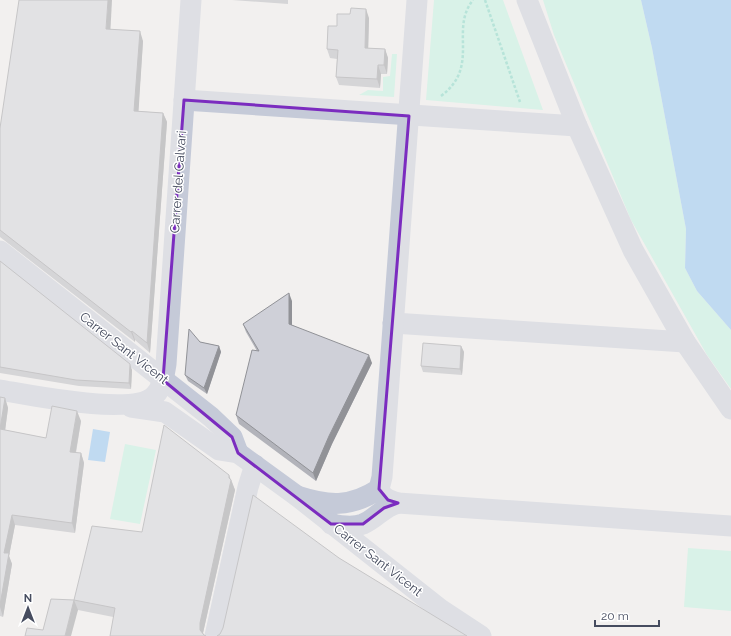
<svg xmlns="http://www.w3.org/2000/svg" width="731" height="636" font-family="Raleway,sans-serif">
	<rect width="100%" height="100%" fill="#f2f0ef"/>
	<g fill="#bbf3e0">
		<polygon points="434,0 503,0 543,110 426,100"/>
		<polygon points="543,0 641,0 652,48 686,229 685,268 697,291 731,330 731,389 707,355 631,220 554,35"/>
		<polygon points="392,54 397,54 394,97 359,95 368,90 383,91 383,77 390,76"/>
		<polygon points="125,444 156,450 140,524 110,519"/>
		<polygon points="688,548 731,551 731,611 684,607"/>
	</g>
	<g fill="#84bef4">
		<polygon points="641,0 731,0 731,330 697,291 685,268 686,229 652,48"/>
		<polygon points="93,429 110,432 105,462 88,460"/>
	</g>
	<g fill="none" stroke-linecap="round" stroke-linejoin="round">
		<g stroke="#6fd4be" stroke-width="2.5" stroke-dasharray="3 2" stroke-linecap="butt">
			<polyline points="485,0 520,102"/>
			<path d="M441 96C481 66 449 30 473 0"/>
		</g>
		<g stroke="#c5cad8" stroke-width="21">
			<polyline points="527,0 577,126 633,250 685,342 731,409"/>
			<polyline points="184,100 577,126"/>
			<polyline points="0,251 211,417 232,437 238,453"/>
			<polyline points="393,323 685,342"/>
			<path d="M0 390C30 395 135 417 155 395 163 387 164 375 166 364L191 0"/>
			<polyline points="131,407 165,412 219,450 238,453 297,496 440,609 481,636"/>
			<path d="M379 489C382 498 389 500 398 503L731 526"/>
			<path d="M297 496C328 506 350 508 379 489L382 477 417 0"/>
			<path d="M331 524C341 526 353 528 363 524 377 518 383 507 398 503"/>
			<polyline points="215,636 248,487 255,465"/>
		</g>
	</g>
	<g fill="#b2b3ba">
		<polygon points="232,0 288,0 288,4"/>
		<polygon points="369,18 368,48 385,49 388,58 387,74 381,74 380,88 339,85 336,77 337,59 330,58 327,49 337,26"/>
		<polygon points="110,29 143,41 138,111 163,113 167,122 150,353 135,340 135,342 0,237 0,128"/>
		<polygon points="0,261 132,370 131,389 79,386 0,373"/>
		<polygon points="292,301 292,325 372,363 332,444 316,481 239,424 236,415 257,351 246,332 243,324"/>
		<polygon points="200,342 219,346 221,352 207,394 188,381 185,375"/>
		<polygon points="461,346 464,352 462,375 423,372 421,366"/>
		<polygon points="0,397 5,398 8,408 5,430 46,438 81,421 76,453 81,453 84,463 75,533 15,525 9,556 12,564 3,617 0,616"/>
		<polygon points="231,479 235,490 203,633 204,635 78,610 43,630 74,600 142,532"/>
	</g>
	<g fill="#919297">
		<polygon points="108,0 112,0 110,38 106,29"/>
		<polygon points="366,9 369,18 368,56 365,48"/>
		<polygon points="140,31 143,41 138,120 134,111"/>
		<polygon points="385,49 388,58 387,74 384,65"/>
		<polygon points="378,65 381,74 380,88 377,79"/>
		<polygon points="163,113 167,122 150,353 147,343"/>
		<polygon points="289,293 292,301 292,332 289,324"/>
		<polygon points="132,331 135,340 135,342 131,332"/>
		<polygon points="219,346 221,352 207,394 204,388"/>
		<polygon points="461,346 464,352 462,375 460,369"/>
		<polygon points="369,355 372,363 332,444 316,481 313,473 329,436"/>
		<polygon points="130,364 132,370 131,389 129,383"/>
		<polygon points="5,398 8,408 4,439 0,429"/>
		<polygon points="77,411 81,421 74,462 70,452"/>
		<polygon points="81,453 84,463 75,533 72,523"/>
		<polygon points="229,475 235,490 203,633 203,636 200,630 200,623"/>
		<polygon points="12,515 15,525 9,556 12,564 3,617 0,607 0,605 4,553"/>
		<polygon points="74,600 78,610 71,636 65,636"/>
	</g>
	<g fill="#cfd0d8" stroke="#919297">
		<polygon points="19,0 108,0 106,29 140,31 134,111 163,113 147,343 132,331 131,332 0,230 0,128"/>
		<polygon points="351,8 366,9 365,48 385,49 384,65 378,65 377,79 336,77 338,50 327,49 328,26 337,26 337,14 350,14"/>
		<polygon points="0,261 130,364 129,383 76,380 0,367"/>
		<polygon points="289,293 289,324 369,355 329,436 313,473 236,415 252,350 259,351 243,324"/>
		<polygon points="189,329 200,342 219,346 204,388 185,375"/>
		<polygon points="423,343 461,346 460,369 421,366"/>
		<polygon points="0,397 5,398 0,429 46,438 52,406 77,411 70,452 81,453 72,523 12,515 4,553 9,553 0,605"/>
		<polygon points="164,425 229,475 229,478 231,480 200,623 200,630 204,635 206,636 110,636 115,608 74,600 92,526 142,532"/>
		<polygon points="253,495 339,558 467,636 217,636 220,634 223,628"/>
		<polygon points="51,599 74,600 65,636 25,636 27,628 43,630"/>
	</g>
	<path d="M0 0H731V636H0ZM184 100 409 116 379 489 388 500 398 503 384 508 363 524H331L238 453 232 437 163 380Z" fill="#f2f0ef" fill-opacity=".55" fill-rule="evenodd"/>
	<path fill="none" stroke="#7b2cbf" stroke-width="3" stroke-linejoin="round" d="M184 100 409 116 379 489 388 500 398 503 384 508 363 524H331L238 453 232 437 163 380Z"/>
	<g text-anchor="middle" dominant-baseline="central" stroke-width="3" stroke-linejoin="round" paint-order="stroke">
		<g font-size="13" fill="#464c5f" stroke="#fff">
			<text transform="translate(178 182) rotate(-86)">Carrer del Calvari</text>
			<text transform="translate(124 348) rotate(38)">Carrer Sant Vicent</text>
			<text transform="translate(378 560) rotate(38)">Carrer Sant Vicent</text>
		</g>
	</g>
	<g transform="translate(28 608)" stroke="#ffffff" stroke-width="3" paint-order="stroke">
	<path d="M0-3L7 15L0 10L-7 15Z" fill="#464c5f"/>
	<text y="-6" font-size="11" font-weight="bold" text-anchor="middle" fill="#464c5f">N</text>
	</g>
	<path d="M595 620v6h64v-6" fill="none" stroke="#464c5f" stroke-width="2"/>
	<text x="601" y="620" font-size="12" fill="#464c5f" stroke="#ffffff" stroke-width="3" paint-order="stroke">20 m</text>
</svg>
